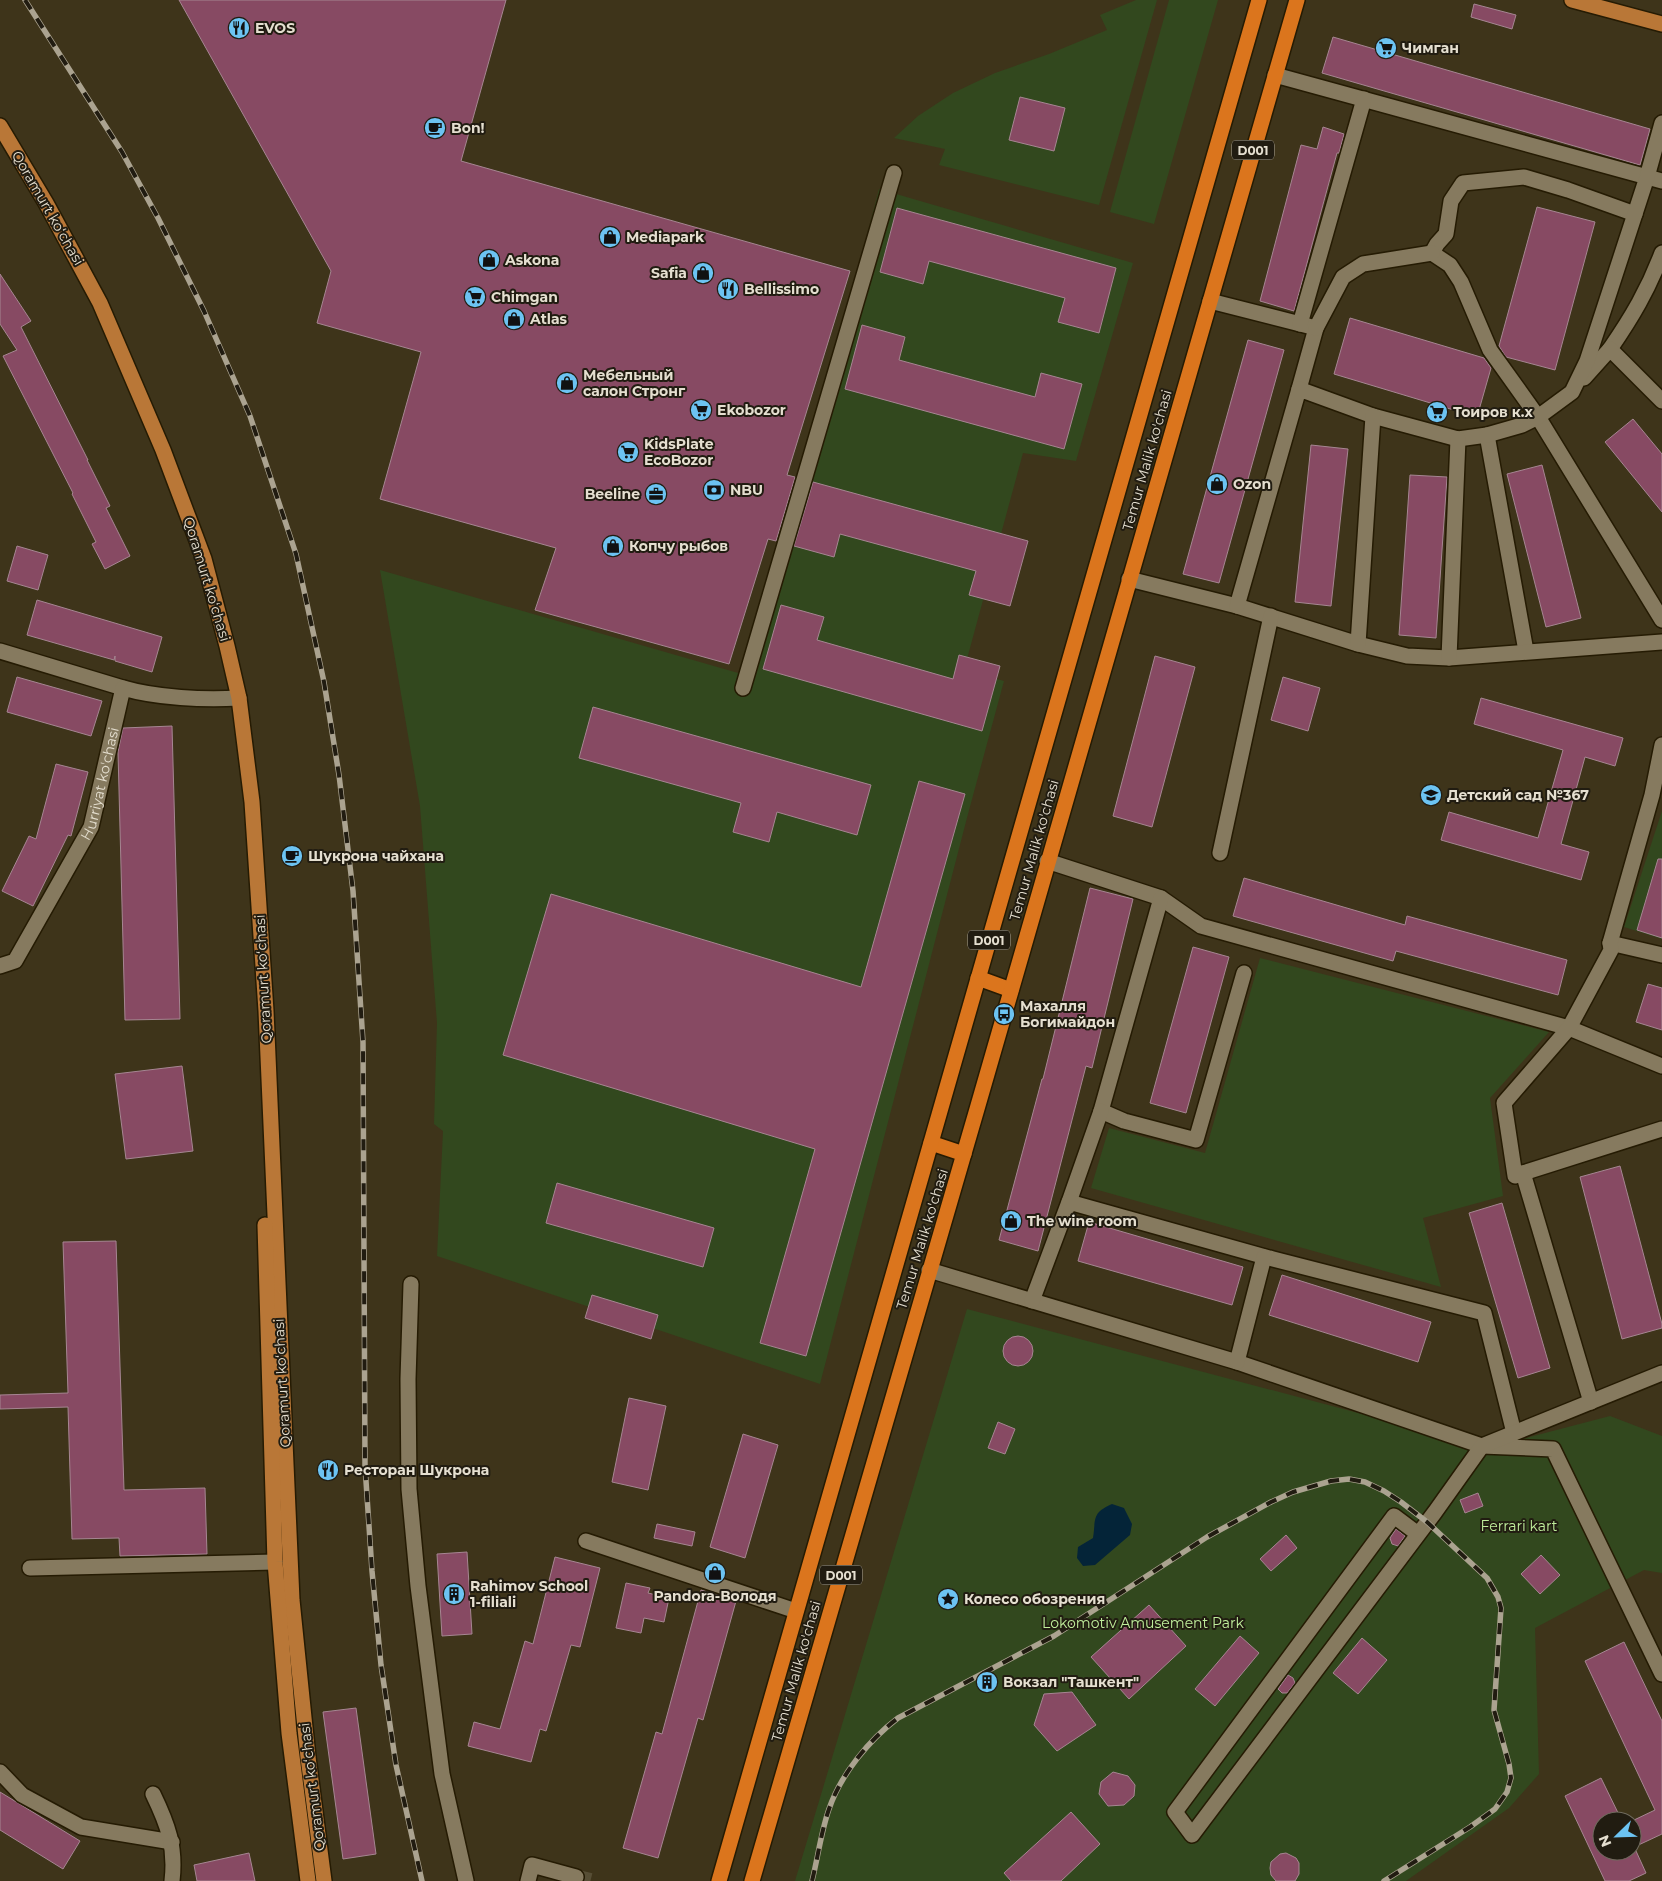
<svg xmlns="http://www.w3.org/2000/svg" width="1662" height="1881" font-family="Montserrat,sans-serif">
	<rect width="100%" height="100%" fill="#3e341a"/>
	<g fill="#32481e">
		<polygon points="1136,0 1157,0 1099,205 939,165 945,149 894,138 918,116 953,93 995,73 1049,54 1107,30 1100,15"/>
		<polygon points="1169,0 1218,0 1154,224 1110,212"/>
		<polygon points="879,189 1133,263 1076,461 1023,453 964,670 1004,681 968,814 820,1384 437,1256 443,1131 434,1124 437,1023 420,806 380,570 752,677"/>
		<polygon points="1662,811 1662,939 1624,927"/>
		<polygon points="1260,958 1549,1032 1490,1098 1503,1196 1423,1218 1441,1287 1091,1188 1109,1128 1205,1153"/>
		<polygon points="967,1309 1482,1446 1507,1443 1610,1416 1662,1436 1662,1573 1644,1570 1535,1628 1539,1774 1509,1808 1406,1881 795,1881"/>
	</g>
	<path fill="#042438" d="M1112 1504 1124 1508 1132 1524 1130 1535 1095 1565 1083 1566 1077 1558 1078 1547 1093 1538C1096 1520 1091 1513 1112 1504Z"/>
	<g fill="#874a63" stroke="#a68692">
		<polygon points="179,0 506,0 461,161 850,271 787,475 795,477 776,541 768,539 729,664 535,610 556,548 380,499 421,352 317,323 331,271"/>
		<polygon points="1474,4 1516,15 1512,29 1471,17"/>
		<polygon points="1333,37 1650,129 1640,165 1322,73"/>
		<polygon points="1020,97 1065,108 1054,151 1009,140"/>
		<polygon points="1323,127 1344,134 1339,153 1337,153 1294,311 1260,301 1301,145 1317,149"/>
		<polygon points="1537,207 1595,222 1555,370 1506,357 1499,346"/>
		<polygon points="897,208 1116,268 1099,333 1058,322 1065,298 929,261 923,284 880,272"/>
		<polygon points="0,274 31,321 21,327 88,460 87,460 110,506 106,508 130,556 105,569 92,544 96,542 72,494 73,493 3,356 17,350 0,324"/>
		<polygon points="1350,318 1484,358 1491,368 1477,417 1334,374"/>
		<polygon points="862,325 905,337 899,360 1035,397 1041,373 1082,384 1064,449 845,389"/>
		<polygon points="1248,340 1284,350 1219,583 1183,574"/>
		<polygon points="1633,419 1662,454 1662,512 1605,442"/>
		<polygon points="1311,445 1348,449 1331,606 1295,602"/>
		<polygon points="1542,465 1581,618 1546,627 1507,474"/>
		<polygon points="1410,475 1447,477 1436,638 1399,635"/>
		<polygon points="813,482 1028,541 1010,606 969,595 976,571 840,534 834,557 794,546"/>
		<polygon points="17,546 48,555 38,590 7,581"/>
		<polygon points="37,600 162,637 152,672 115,661 115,656 114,660 27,635"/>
		<polygon points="781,605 824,617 817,640 953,679 959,655 1000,666 982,731 763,669"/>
		<polygon points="1155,656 1195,667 1152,827 1113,816"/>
		<polygon points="17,677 102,701 91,736 7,712"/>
		<polygon points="1283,677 1320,688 1308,731 1271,720"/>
		<polygon points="1481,698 1623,738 1615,766 1585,757 1561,844 1589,852 1581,880 1441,840 1449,812 1538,838 1563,750 1474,724"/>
		<polygon points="593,707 871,785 857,835 777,812 769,842 733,832 741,803 579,758"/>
		<polygon points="172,726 180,1019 125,1020 118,752 123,728"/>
		<polygon points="56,764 88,772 71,836 68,835 33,906 2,891 29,836 36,839"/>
		<polygon points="919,781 965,794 806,1356 760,1343 815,1149 503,1055 551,894 861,987"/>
		<polygon points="1658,859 1662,859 1662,938 1637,930"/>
		<polygon points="1244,878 1405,925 1407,916 1567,960 1558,995 1396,951 1393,961 1233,916"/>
		<polygon points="1090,888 1133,899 1092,1068 1086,1066 1038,1251 999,1240 1042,1079 1043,1079"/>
		<polygon points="1193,947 1229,957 1186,1113 1150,1103"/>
		<polygon points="1648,984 1662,988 1662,1030 1636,1022"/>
		<polygon points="182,1066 193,1151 126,1159 115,1074"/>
		<polygon points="1620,1166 1662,1324 1662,1328 1622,1339 1580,1177"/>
		<polygon points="557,1183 714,1228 703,1267 546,1223"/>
		<polygon points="1502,1203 1550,1368 1518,1378 1469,1213"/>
		<polygon points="1089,1222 1243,1267 1232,1305 1078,1261"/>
		<polygon points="116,1241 124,1490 205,1488 207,1554 120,1556 119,1538 72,1539 68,1407 0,1409 0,1395 68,1393 63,1242"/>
		<polygon points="1282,1275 1431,1322 1418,1362 1269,1315"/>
		<polygon points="592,1295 658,1315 651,1339 585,1318"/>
		<circle cx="1018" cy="1351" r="15"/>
		<polygon points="629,1398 666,1406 648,1490 612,1482"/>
		<polygon points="998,1422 1015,1429 1005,1454 988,1448"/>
		<polygon points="743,1434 778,1445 745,1558 710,1547"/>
		<polygon points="1478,1493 1483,1506 1465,1513 1460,1500"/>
		<polygon points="657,1524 695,1532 692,1546 654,1538"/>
		<polygon points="1396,1529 1405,1536 1398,1546 1392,1544 1390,1538"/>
		<polygon points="1286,1535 1297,1548 1271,1571 1260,1559"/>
		<polygon points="467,1552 472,1634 442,1636 437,1554"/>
		<polygon points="1541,1555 1560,1575 1540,1594 1521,1574"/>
		<polygon points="555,1557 600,1568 580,1647 571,1645 546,1731 540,1729 531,1762 468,1746 474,1722 500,1729 525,1641 533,1644"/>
		<polygon points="626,1583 650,1588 648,1593 669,1598 664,1622 644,1618 641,1633 616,1628"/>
		<polygon points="701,1590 736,1601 703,1720 698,1718 658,1858 623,1848 656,1732 662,1734"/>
		<polygon points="1149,1605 1186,1646 1129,1699 1091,1657"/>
		<polygon points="1240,1636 1259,1653 1215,1706 1195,1689"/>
		<polygon points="1362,1638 1387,1660 1358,1694 1333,1673"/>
		<polygon points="1624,1642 1662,1721 1662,1834 1632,1848 1632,1821 1655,1810 1585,1661"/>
		<polygon points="1288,1675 1293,1678 1295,1683 1287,1693 1282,1693 1278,1689"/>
		<polygon points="1072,1692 1096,1725 1057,1751 1034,1725 1044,1694"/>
		<polygon points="356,1708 376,1854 343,1859 323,1712"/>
		<polygon points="1113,1772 1128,1776 1135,1785 1134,1796 1124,1805 1108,1806 1099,1794 1101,1782"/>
		<polygon points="1601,1778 1622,1821 1602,1821 1602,1851 1636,1851 1646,1873 1629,1881 1605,1881 1565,1796"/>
		<polygon points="0,1792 80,1841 63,1869 0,1830"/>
		<polygon points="1071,1812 1100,1844 1061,1881 1011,1881 1004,1873"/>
		<polygon points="249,1853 255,1881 197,1881 194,1865"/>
		<polygon points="1286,1853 1296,1858 1299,1863 1299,1874 1295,1881 1276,1881 1271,1875 1270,1868 1271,1862 1280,1854"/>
	</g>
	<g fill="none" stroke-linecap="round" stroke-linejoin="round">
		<polyline stroke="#574e35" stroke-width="15" stroke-dasharray="15 8" stroke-linecap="butt" points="576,1877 592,1881"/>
		<g stroke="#251b03" stroke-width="18">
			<g id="minor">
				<polyline points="1275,75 1662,181"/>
				<polyline points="1635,214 1568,190 1524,177 1463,183 1451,201 1446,234 1437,244 1432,253 1450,265 1461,282 1490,350 1538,417 1662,620"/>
				<polyline points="1210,301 1316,328 1299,389"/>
				<polyline points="1300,324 1364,99"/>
				<polyline points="1316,328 1343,277 1363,264 1432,253"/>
				<path d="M1610 349C1632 317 1648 290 1662 253"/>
				<polyline points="1584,378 1610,349 1662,401"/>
				<polyline points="1487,435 1526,651"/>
				<polyline points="1129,579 1237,606 1358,644 1407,656 1449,658 1662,642"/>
				<polyline points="1237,606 1299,389 1373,416 1458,439 1487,435 1522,425 1538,417 1572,392 1587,361 1647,177 1662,123"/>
				<polyline points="1358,644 1373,416"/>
				<polyline points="0,651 123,688"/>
				<polyline points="1449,658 1458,439"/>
				<polyline points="743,688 894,173"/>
				<polyline points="1220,853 1271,616"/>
				<polyline points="1047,861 1161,898 1201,926 1569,1028 1662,1066"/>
				<polyline points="1161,898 1101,1111 1124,1121 1196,1140 1244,973"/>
				<polyline points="1610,943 1662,955"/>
				<path id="s1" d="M0 966 15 961 91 827 123 688C157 698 204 700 239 698"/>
				<polyline points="1523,1173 1662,1129"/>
				<polyline points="1069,1202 1101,1111"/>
				<polyline points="929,1270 1237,1362 1482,1446 1553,1449 1662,1674"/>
				<polyline points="411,1284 408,1379 409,1489 418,1586 442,1774 466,1881"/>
				<polyline points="1032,1301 1069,1202 1273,1259 1484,1313 1514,1433"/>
				<polyline points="1237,1362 1264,1257"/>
				<polyline points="1591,1402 1523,1173 1515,1176 1504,1103 1569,1028 1611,950 1610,943 1652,795 1662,745"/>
				<polyline points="1418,1534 1394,1516 1175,1812 1192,1835 1435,1512 1482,1446 1662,1373"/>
				<polyline points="586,1541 796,1611"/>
				<polyline points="30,1568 275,1562"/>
				<polyline points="0,1772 22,1795 81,1827 172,1842"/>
				<path d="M153 1794C168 1825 176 1847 172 1881"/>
				<polyline points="528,1881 532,1865 576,1877"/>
			</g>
		</g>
		<g stroke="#251b03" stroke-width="18">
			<g id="major">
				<polyline points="1572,0 1662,24"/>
				<polyline points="0,126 46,203 100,303 163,450 204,559 227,646 239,698 252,802 266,1011 292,1600 308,1757 324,1881"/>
				<polyline points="265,1225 275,1562 289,1733 308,1881"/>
			</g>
		</g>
		<g stroke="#251b03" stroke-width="18">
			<g id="highway">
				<polyline points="978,978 1011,990"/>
				<polyline points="931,1143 964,1154"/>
				<polyline points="719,1881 1259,0"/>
				<polyline points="752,1881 977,1109 1297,0"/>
			</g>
		</g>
		<use href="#minor" stroke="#867a5f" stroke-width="15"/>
		<use href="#major" stroke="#b97737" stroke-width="15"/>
		<use href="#highway" stroke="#db751d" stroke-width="15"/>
		<g stroke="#aba390" stroke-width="5.5">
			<g id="rail">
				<polyline points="25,0 122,152 158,218 204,311 250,416 296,554 324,682 339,775 353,891 363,1042 365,1466 372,1571 381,1665 396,1765 422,1881"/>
				<path d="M812 1881C818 1857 821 1832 829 1809 841 1774 869 1740 898 1718L1054 1636 1207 1537 1271 1502 1293 1492 1331 1481 1349 1479 1365 1482 1384 1491 1401 1502 1427 1522 1487 1578 1498 1597 1501 1608 1494 1710 1509 1764 1511 1778 1507 1792 1495 1809 1470 1827 1384 1881"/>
			</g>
		</g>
		<use href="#rail" stroke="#211c11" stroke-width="4" stroke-dasharray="11" stroke-linecap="butt"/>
	</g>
	<defs>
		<g id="restaurant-disc" transform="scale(1.125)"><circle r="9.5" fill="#6cc3f2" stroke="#211c11"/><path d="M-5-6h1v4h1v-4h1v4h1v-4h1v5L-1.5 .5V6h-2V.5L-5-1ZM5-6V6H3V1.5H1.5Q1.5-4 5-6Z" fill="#111"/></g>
		<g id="supermarket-disc" transform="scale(1.125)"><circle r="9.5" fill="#6cc3f2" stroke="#211c11"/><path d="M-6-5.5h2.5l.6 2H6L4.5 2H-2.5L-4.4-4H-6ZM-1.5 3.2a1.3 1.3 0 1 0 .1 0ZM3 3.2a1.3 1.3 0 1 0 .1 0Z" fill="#111"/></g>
		<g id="cafe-disc" transform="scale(1.125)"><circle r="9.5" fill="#6cc3f2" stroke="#211c11"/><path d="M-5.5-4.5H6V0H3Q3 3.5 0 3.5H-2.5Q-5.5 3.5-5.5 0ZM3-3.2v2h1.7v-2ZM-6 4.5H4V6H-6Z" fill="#111"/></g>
		<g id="shop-disc" transform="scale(1.125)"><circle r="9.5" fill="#6cc3f2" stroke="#211c11"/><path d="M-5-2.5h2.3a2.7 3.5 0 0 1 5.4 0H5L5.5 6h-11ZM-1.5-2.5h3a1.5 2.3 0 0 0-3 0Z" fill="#111"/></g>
		<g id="bank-disc" transform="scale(1.125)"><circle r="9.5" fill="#6cc3f2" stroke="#211c11"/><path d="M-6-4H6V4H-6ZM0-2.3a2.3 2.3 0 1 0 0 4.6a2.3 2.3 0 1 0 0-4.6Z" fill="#111"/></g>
		<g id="office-disc" transform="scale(1.125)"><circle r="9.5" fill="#6cc3f2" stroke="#211c11"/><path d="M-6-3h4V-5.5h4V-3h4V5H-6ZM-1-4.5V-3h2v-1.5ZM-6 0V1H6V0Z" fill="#111"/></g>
		<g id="school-disc" transform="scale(1.125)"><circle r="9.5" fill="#6cc3f2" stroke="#211c11"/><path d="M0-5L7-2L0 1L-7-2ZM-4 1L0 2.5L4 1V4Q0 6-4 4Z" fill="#111"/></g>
		<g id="bus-disc" transform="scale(1.125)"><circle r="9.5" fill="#6cc3f2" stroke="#211c11"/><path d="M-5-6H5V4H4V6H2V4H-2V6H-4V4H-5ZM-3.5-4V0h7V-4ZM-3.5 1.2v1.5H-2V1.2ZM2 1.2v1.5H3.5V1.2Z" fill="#111"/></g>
		<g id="building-disc" transform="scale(1.125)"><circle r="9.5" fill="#6cc3f2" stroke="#211c11"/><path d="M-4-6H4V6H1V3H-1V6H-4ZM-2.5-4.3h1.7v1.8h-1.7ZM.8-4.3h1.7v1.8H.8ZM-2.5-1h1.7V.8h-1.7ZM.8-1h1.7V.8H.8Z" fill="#111"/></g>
		<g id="sight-disc" transform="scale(1.125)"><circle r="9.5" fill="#6cc3f2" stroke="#211c11"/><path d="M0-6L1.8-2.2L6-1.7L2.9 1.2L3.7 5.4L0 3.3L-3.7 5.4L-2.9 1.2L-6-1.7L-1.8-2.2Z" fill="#111"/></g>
	</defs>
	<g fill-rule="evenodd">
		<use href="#restaurant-disc" x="239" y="28"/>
		<use href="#supermarket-disc" x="1386" y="48"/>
		<use href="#cafe-disc" x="435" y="128"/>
		<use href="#shop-disc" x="610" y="237"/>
		<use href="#shop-disc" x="489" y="260"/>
		<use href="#shop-disc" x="703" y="273"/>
		<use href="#restaurant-disc" x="728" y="289"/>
		<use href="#supermarket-disc" x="475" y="297"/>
		<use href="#shop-disc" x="514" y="319"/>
		<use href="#shop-disc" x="567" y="383"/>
		<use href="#supermarket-disc" x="701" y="410"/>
		<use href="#supermarket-disc" x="1437" y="412"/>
		<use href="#supermarket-disc" x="628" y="452"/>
		<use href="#shop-disc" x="1217" y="484"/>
		<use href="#bank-disc" x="714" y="490"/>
		<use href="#office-disc" x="656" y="494"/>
		<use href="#shop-disc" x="613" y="546"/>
		<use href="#school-disc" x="1431" y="795"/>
		<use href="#cafe-disc" x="292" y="856"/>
		<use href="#bus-disc" x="1004" y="1014"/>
		<use href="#shop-disc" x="1011" y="1221"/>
		<use href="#restaurant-disc" x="328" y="1470"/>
		<use href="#shop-disc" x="715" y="1573"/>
		<use href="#building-disc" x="454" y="1594"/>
		<use href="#sight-disc" x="948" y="1599"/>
		<use href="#building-disc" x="987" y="1682"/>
	</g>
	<g text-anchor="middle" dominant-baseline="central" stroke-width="4" stroke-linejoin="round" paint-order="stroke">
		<g fill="#211c11" stroke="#aaa497" stroke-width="1">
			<rect x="1232" y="140.5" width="42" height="19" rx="4"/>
			<rect x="968" y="930.5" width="42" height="19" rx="4"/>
			<rect x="820" y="1565.5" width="42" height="19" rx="4"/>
		</g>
		<g font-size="12" font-weight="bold" fill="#e5dfd0">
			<text x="1253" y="150">D001</text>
			<text x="989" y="940">D001</text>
			<text x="841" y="1575">D001</text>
		</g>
		<g font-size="14" font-weight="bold" fill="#e5dfd0" stroke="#211c11" text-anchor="start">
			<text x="255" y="28">EVOS</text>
			<text x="1402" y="48">Чимган</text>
			<text x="451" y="128">Bon!</text>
			<text x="626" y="237">Mediapark</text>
			<text x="505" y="260">Askona</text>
			<text x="687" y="273" text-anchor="end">Safia</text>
			<text x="744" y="289">Bellissimo</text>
			<text x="491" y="297">Chimgan</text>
			<text x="530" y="319">Atlas</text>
			<text x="583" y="375">Мебельный<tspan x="583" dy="16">салон Стронг</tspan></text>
			<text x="717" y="410">Ekobozor</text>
			<text x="1453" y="412">Тоиров к.х</text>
			<text x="644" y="444">KidsPlate<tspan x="644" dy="16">EcoBozor</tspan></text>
			<text x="1233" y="484">Ozon</text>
			<text x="730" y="490">NBU</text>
			<text x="640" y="494" text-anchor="end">Beeline</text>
			<text x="629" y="546">Копчу рыбов</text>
			<text x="1447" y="795">Детский сад №367</text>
			<text x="308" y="856">Шукрона чайхана</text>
			<text x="1020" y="1006">Махалля<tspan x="1020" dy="16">Богимайдон</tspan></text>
			<text x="1027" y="1221">The wine room</text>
			<text x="344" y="1470">Ресторан Шукрона</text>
			<text x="470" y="1586">Rahimov School<tspan x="470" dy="16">1-filiali</tspan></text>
			<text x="715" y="1596" text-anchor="middle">Pandora-Володя</text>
			<text x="964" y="1599">Колесо обозрения</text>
			<text x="1003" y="1682">Вокзал "Ташкент"</text>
		</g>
		<g font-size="14" fill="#e5dfd0" stroke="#211c11">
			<text transform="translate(48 208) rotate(60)">Qoramurt koʻchasi</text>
			<text transform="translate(1147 460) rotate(-74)">Temur Malik ko'chasi</text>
			<text transform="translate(207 579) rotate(73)">Qoramurt koʻchasi</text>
			<text stroke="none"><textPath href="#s1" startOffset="214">Hurriyat ko'chasi</textPath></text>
			<text transform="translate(1034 850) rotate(-74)">Temur Malik ko'chasi</text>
			<text transform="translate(263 979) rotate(-93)">Qoramurt koʻchasi</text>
			<text transform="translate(922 1239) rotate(-73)">Temur Malik ko'chasi</text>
			<text transform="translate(282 1383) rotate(-93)">Qoramurt koʻchasi</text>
			<text transform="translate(796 1671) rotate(-74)">Temur Malik ko'chasi</text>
			<text transform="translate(312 1787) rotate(-97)">Qoramurt koʻchasi</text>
		</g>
		<g font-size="14" fill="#c0ef9c" stroke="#211c11">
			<text x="1519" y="1526">Ferrari kart</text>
			<text x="1143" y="1623">Lokomotiv Amusement Park</text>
		</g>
	</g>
	<g transform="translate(1617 1836) rotate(247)"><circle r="24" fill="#211c11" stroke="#6f6a5d"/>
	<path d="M0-4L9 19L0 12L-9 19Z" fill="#6cc3f2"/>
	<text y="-8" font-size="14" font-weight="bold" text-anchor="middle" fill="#e5dfd0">N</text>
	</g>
</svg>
